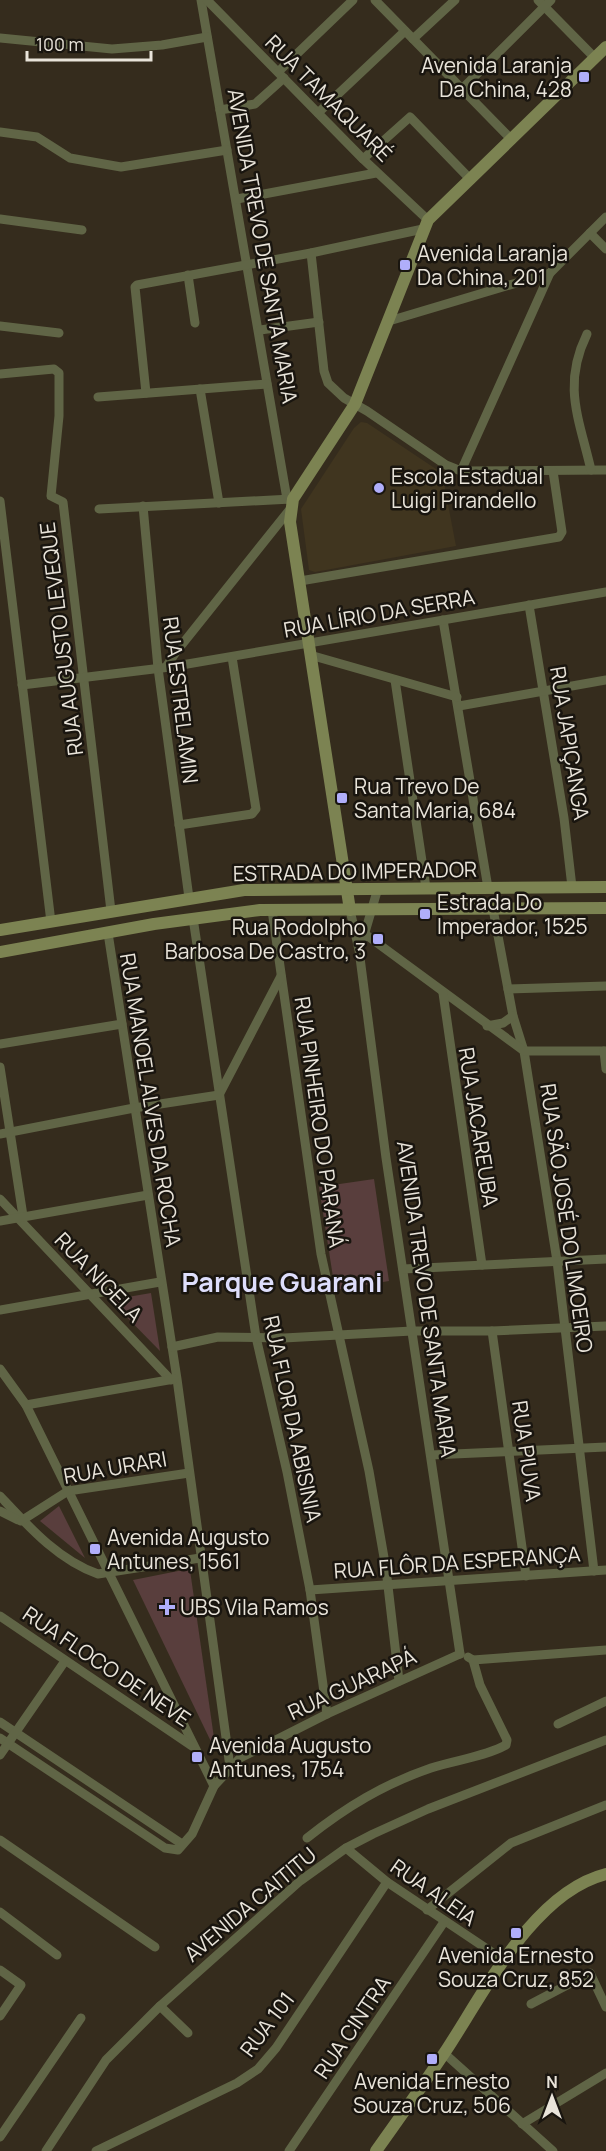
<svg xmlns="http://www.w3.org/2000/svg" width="606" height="2151" font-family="Manrope,sans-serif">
	<rect width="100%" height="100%" fill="#352c1d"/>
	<polygon fill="#40351f" points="361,422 367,423 442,473 456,546 315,572 309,570 301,509 354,428"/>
	<g fill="#593e3d">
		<polygon points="374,1179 389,1281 335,1290 319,1187"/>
		<polygon points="151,1293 160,1351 110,1300"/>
		<polygon points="59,1506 85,1558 40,1521"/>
		<polygon points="188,1569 190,1570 216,1752 133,1580"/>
	</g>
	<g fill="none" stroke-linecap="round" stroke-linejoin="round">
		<g stroke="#606546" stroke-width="9">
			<polyline points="201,0 287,499"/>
			<polyline points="207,0 363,159 428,220"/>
			<polyline points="375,0 512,140"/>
			<polyline points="538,0 595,58"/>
			<polyline points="0,38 112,49 162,45 207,37"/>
			<polyline points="413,39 455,0"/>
			<polyline points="278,72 353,0"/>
			<polyline points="462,89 551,0"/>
			<polyline points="220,110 255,104 284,78"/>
			<polyline points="318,113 405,31"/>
			<polyline points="0,132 37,137 70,158 121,167 227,150"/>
			<polyline points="363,159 410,117 471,180"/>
			<polyline points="237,199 376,173"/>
			<polyline points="0,219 82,230"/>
			<polyline points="590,233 606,249"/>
			<polyline points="311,253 324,371 328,383 344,398 367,411 446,465 461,471 606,470"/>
			<polyline points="188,275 195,323"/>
			<polyline points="389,321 550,273"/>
			<polyline points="0,326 59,333"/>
			<polyline points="260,330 319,322"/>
			<path d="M587 334C562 385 579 418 591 470"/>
			<polyline points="0,374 54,369 59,373 59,416 51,496 63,502 111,911"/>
			<polyline points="200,389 219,503"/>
			<polyline points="146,393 135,287 137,285 311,253 423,229"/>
			<polyline points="98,397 267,384"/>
			<polyline points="461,471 550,273 606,217"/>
			<polyline points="0,501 51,922"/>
			<polyline points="143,506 158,668 189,898"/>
			<polyline points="99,509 291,499"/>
			<polyline points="300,581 559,537 562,532 553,471"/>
			<polyline points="529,605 564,818 572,887"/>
			<polyline points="443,620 488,888"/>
			<polyline points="310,655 457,697"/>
			<polyline points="166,667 176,652 291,508"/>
			<polyline points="395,680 426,888"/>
			<polyline points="22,685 170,667 606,592"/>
			<polyline points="459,706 606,680"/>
			<polyline points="179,825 252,814 256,809 232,657"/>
			<polyline points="493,909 513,1016 524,1051 557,1261 594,1571"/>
			<polyline points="272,910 321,1254 369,1471 386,1569 399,1681"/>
			<polyline points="350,910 359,950 386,1158 460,1654"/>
			<polyline points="193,918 256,1337 287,1472 310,1590 327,1714"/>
			<polyline points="108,933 177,1379 230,1767"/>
			<polyline points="365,934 524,1051 606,1051"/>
			<polyline points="363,939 378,888"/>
			<polyline points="508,989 606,986"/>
			<polyline points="443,993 482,1265"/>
			<polyline points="487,1026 503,1023 513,1016"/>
			<polyline points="0,1044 122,1024"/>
			<polyline points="604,1051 606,1069"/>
			<polyline points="0,1067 23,1216"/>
			<polyline points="0,1134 134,1108 219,1095 281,976"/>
			<polyline points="0,1199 171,1380"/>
			<polyline points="0,1221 148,1195"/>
			<polyline points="403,1269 606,1259"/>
			<polyline points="0,1310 160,1282"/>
			<polyline points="492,1331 526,1576"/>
			<polyline points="172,1347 218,1337 284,1338 412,1331 492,1331 606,1326"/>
			<polyline points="0,1369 26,1405 214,1786"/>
			<polyline points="26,1405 174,1379"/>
			<polyline points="431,1455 606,1447"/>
			<path d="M0 1496C28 1526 58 1560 98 1574L200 1558"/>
			<polyline points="0,1511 18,1520"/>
			<polyline points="21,1521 68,1491 189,1473"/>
			<polyline points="310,1590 606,1570"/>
			<polyline points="0,1616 192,1746"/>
			<polyline points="468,1657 473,1660 606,1650"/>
			<polyline points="0,1722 182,1844"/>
			<polyline points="558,1724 606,1701"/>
			<polyline points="0,1738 165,1848 178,1850 192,1834 214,1786 240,1758 327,1714 460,1654"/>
			<polyline points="0,1755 65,1661"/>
			<path d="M307 1838C346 1807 384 1784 431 1768 455 1760 484 1757 506 1745L507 1740 480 1685 473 1660"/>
			<polyline points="0,1840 155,1947"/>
			<polyline points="346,1848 387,1882 505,1961"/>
			<polyline points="427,1910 511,1843 606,1805"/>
			<polyline points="0,1912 57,1955"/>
			<polyline points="0,1970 21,1985 0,2016"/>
			<polyline points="531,2004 590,1973 606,2007"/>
			<polyline points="160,2006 188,2033"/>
			<polyline points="444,2053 553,2151"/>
			<polyline points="522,2124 606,2073"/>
			<polyline points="0,2137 81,2018"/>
			<polyline points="46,2151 106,2060 160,2006 300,1881 346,1848 373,1834 428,1809 606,1740"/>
			<polyline points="96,2151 237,2083 258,2069 276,2048 387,1882"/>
			<polyline points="289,2151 444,1922"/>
		</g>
		<g stroke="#7c8352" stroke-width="12">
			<polyline points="350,910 290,522 293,499 355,404 428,220 606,47"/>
			<polyline points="0,930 244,890 606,887"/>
			<polyline points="0,952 154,924 260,910 606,908"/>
			<path d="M376 2151C400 2117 424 2084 447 2049 485 1991 534 1892 606 1874"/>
		</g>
	</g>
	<g fill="#b0aefa" stroke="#19150f" stroke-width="2">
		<rect x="578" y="71" width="12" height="12" rx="3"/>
		<rect x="399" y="259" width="12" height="12" rx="3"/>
		<circle cx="379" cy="488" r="6"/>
		<rect x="336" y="792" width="12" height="12" rx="3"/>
		<rect x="419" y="908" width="12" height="12" rx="3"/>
		<rect x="372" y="933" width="12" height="12" rx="3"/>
		<rect x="89" y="1543" width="12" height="12" rx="3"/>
		<path d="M164 1598h6v6h6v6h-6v6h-6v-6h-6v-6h6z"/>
		<rect x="191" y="1751" width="12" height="12" rx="3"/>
		<rect x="510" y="1927" width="12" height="12" rx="3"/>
		<rect x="426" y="2053" width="12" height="12" rx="3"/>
	</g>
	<g text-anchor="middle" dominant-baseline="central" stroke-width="5" stroke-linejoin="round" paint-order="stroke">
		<g font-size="21" fill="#e9e4da" stroke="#19150f" text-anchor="start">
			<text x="572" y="65" text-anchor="end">Avenida Laranja<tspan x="572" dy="24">Da China, 428</tspan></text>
			<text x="417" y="253">Avenida Laranja<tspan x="417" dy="24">Da China, 201</tspan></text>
			<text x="391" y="476">Escola Estadual<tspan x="391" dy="24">Luigi Pirandello</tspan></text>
			<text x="354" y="786">Rua Trevo De<tspan x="354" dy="24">Santa Maria, 684</tspan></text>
			<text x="437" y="902">Estrada Do<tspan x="437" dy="24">Imperador, 1525</tspan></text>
			<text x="366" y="927" text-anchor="end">Rua Rodolpho<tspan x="366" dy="24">Barbosa De Castro, 3</tspan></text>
			<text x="107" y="1537">Avenida Augusto<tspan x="107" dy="24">Antunes, 1561</tspan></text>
			<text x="180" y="1607">UBS Vila Ramos</text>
			<text x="209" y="1745">Avenida Augusto<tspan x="209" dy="24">Antunes, 1754</tspan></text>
			<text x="516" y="1955" text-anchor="middle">Avenida Ernesto<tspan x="516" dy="24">Souza Cruz, 852</tspan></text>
			<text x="432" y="2081" text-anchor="middle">Avenida Ernesto<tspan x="432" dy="24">Souza Cruz, 506</tspan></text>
		</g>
		<g font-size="21" fill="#e9e4da" stroke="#19150f">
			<text transform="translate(329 98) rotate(45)">RUA TAMAQUARÉ</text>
			<text transform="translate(263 246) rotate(80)">AVENIDA TREVO DE SANTA MARIA</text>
			<text transform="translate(379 613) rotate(-10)">RUA LÍRIO DA SERRA</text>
			<text transform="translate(61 639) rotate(-97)">RUA AUGUSTO LEVEQUE</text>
			<text transform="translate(181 700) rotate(83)">RUA ESTRELAMIN</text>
			<text transform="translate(570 743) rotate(81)">RUA JAPIÇANGA</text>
			<text transform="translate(355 871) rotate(-1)">ESTRADA DO IMPERADOR</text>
			<text transform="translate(151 1100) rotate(81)">RUA MANOEL ALVES DA ROCHA</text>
			<text transform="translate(320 1122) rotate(82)">RUA PINHEIRO DO PARANÁ</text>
			<text transform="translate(479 1127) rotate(81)">RUA JACAREUBA</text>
			<text transform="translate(567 1218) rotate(82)">RUA SÃO JOSÉ DO LIMOEIRO</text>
			<text transform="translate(99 1277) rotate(46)">RUA NIGELA</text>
			<text transform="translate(427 1299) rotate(82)">AVENIDA TREVO DE SANTA MARIA</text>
			<text transform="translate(293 1419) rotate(78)">RUA FLOR DA ABISINIA</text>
			<text transform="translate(527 1451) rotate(82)">RUA PIUVA</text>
			<text transform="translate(115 1467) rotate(-10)">RUA URARI</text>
			<text transform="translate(457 1562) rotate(-4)">RUA FLÔR DA ESPERANÇA</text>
			<text transform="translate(107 1666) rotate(34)">RUA FLOCO DE NEVE</text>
			<text transform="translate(352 1684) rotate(-25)">RUA GUARAPÁ</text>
			<text transform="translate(434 1892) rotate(35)">RUA ALEIA</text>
			<text transform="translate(250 1904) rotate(-40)">AVENIDA CAITITU</text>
			<text transform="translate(267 2024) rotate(-53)">RUA 101</text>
			<text transform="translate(352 2027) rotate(-56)">RUA CINTRA</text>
		</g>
		<g font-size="27" font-weight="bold" fill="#dedefc" stroke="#19150f">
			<text x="282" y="1281">Parque Guarani</text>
		</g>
	</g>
	<g transform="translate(552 2097)" stroke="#19150f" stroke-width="4.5" paint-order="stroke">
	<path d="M0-4.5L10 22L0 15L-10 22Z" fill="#e9e4da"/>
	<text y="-9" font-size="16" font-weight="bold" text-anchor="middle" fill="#e9e4da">N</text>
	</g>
	<path d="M27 51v9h124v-9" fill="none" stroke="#e9e4da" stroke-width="3"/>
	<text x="36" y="51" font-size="18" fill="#e9e4da" stroke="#19150f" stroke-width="4.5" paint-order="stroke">100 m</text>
</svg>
